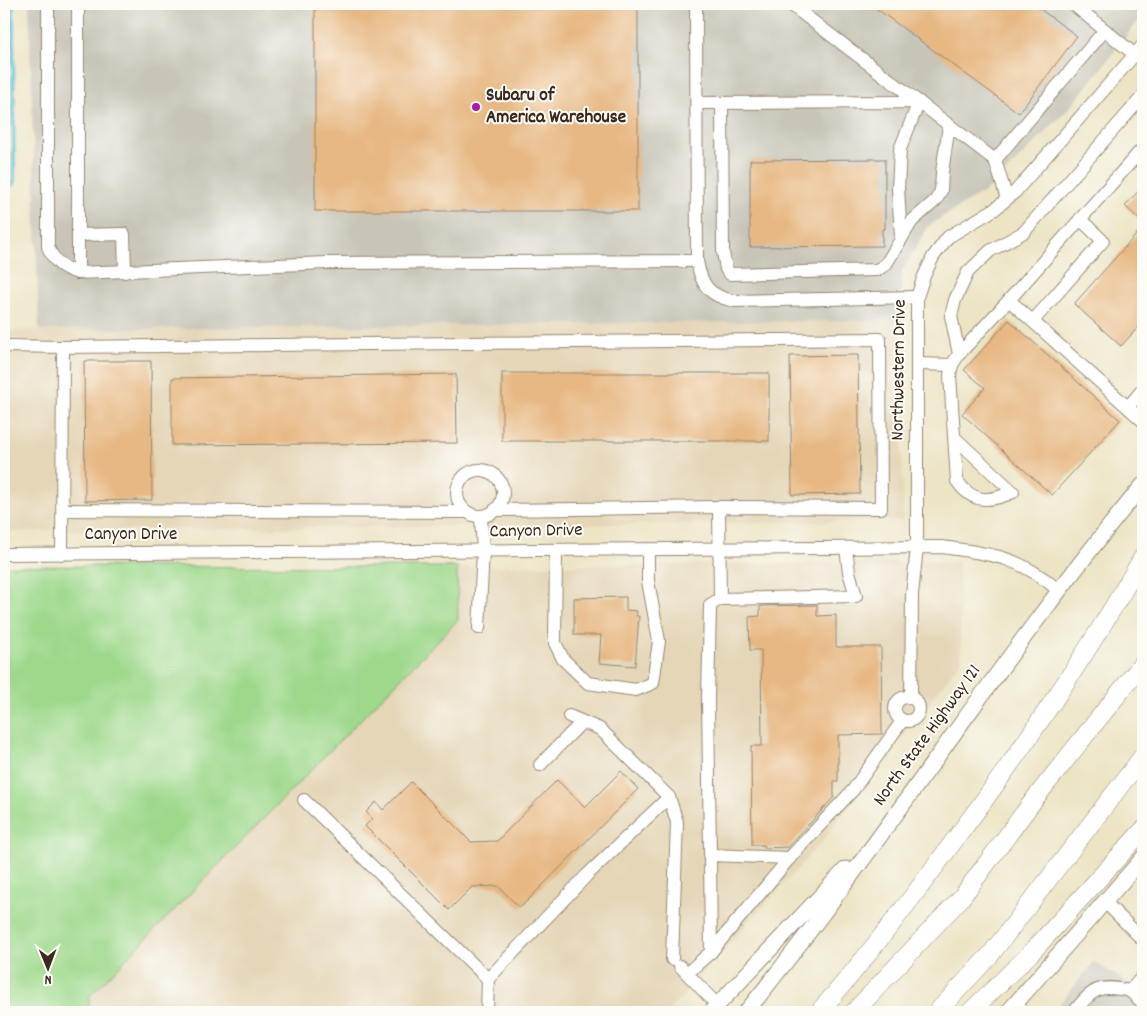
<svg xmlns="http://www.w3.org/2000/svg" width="1147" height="1016" font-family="Dekko,sans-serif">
	<rect width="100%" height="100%" fill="#fdfcf7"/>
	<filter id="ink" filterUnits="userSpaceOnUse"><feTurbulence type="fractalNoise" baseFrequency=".02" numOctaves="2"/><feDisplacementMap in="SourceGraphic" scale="10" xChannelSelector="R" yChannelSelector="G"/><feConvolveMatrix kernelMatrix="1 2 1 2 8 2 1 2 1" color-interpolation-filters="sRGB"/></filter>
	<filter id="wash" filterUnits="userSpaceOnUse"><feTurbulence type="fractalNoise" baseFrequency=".0096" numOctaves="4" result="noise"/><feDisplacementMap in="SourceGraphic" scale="20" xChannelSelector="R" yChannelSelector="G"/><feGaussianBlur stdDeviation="1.12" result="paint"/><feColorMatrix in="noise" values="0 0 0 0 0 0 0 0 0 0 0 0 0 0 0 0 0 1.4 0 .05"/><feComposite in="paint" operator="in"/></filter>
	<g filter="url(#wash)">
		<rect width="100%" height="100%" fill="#ece4c5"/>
		<g fill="#e4d6b7">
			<polygon points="900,320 903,521 8,531 5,330"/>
			<polygon points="959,561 961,661 823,840 668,1012 89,1012 89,997 457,620 457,567"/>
		</g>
		<g fill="#c8c4b8">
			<polygon points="29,4 1143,4 1143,15 1073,104 990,188 928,226 902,272 900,320 39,330"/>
			<polygon points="1094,962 1143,992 1143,1012 1053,1012"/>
		</g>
		<polygon fill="#9dd88b" stroke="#6c8154" points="11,566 457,567 458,620 89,997 89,1012 11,1012 6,1003 4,988 4,567"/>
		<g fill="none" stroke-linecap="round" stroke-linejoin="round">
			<polyline stroke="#5ac0d7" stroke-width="4" points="13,4 14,185"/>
		</g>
		<g id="blocks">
			<g fill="#e7b883">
				<rect x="315" y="4" width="323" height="207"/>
				<polygon points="870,4 1033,4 1077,36 1019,113"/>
				<polygon points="885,159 885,229 882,229 882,246 750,247 750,160"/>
				<polygon points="1143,186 1143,223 1125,206"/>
				<polygon points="1143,227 1143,322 1121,346 1074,304"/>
				<polygon points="1009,320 1120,420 1052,495 962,414 985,388 964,370"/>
				<polygon points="858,355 860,494 792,495 790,356"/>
				<polygon points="84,361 151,361 152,500 85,501"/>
				<rect x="502" y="373" width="267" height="68"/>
				<polygon points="456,374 457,443 172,445 172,378"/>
				<polygon points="626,597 626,610 637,611 636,616 639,616 635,666 599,663 601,635 574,635 574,598"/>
				<polygon points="817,605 817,616 836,615 836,647 881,647 882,734 838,735 838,781 834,781 834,797 788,847 764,848 763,845 752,845 751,746 762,746 761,650 750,650 749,617 760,616 760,606"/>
				<polygon points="621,771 638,789 520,908 498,886 472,887 449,910 365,826 372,819 366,812 376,802 383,810 411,782 471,842 497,841 557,780 585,807"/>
			</g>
		</g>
	</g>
	<g filter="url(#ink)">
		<use href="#blocks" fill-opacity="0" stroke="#948772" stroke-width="1"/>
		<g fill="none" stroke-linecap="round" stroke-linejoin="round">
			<g stroke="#948772" stroke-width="14">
				<g id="minor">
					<path d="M48 4V247C55 263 62 268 78 273"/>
					<polyline points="78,4 78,273 327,263 697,261"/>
					<path d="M696 4 697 261C701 285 709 296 734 301L917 297"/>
					<polyline points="790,4 995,160 1007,199"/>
					<polyline points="1073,4 1134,54"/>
					<polyline points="697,103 919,102 900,149 898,189 901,237"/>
					<polyline points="722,103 723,252 726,269 730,274 877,270 886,264 912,221 936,200 941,191 942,172 949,125"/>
					<polyline points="1143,148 1009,300 1143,421"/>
					<polyline points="995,160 1105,30"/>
					<polyline points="78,235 124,234 125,272"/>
					<polyline points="1033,321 1103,241 1080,219"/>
					<polyline points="4,346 63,347"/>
					<polyline points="959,354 1009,300"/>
					<polyline points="917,364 952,365 959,354 951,316 955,300 968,272 990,251 1024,232 1143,96"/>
					<path d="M952 365 950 375 957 481C973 504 990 502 1013 492L954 437"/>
					<polyline points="1128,407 1143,389"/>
					<circle cx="480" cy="493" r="23"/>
					<polyline points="63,510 466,512"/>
					<polyline points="495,510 719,507"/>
					<polyline points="556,551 555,643 563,659 588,683 636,690 653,683 659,641 648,581 648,550"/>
					<path d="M4 554 942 547C991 554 1019 556 1058 590"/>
					<polyline points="62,554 63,347 880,339 881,508 719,507 720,599"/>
					<polyline points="479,628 483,551 481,516"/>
					<circle cx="907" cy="709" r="12"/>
					<polyline points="911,698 912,595 917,547 917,297 924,276 933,257 948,237 995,209 1015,192 1143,45"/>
					<polyline points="540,765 582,722"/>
					<polyline points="669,797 677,822 672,959"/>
					<polyline points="304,800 488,979"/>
					<polyline points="710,855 708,700 710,605 720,599 856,596 849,572 846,548"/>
					<polyline points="1105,902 1143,940"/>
					<polyline points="711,952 710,855 790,858"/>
					<polyline points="680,966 718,1006"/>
					<polyline points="687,973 711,952 793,854 853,790 902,721"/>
					<polyline points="1130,991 1143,1003"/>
					<polyline points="487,1012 488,979 587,875 669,797 600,729 569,716"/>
					<path d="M1074 1012C1093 988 1100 984 1130 991L1143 976"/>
				</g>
			</g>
			<g stroke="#948772" stroke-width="17">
				<g id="major">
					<polyline points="711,1012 846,869"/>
					<path d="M746 1012C885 841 1002 654 1143 485"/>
					<polyline points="1008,1012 1143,858"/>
				</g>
			</g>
			<g stroke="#948772" stroke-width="19">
				<g id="highway">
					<path d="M819 1012C865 960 907 905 948 849 1018 756 1085 658 1143 557"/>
					<polyline points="854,1012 961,898 1036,797 1143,663"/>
					<polyline points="937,1012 991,954 1143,756"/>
					<polyline points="970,1012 1030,954 1143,830"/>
				</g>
			</g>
			<use href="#minor" stroke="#fff" stroke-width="12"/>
			<use href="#major" stroke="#fff" stroke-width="15"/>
			<use href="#highway" stroke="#fff" stroke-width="18"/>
		</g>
	</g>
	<circle fill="#b5179e" stroke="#fdfcf7" stroke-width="2" cx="476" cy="107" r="5"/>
	<g text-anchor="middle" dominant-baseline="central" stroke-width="4" stroke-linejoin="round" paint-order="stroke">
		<g font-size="19" font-weight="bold" fill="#3b2a1e" stroke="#fdfcf7" text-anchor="start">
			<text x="486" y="96">Subaru of<tspan x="486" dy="22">America Warehouse</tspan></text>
		</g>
		<g font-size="19" fill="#3b2a1e" stroke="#fdfcf7">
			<text transform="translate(900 370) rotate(-89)">Northwestern Drive</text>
			<text transform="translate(536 532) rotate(-1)">Canyon Drive</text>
			<text x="131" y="535">Canyon Drive</text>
			<text transform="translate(928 736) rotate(-54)">North State Highway 121</text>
		</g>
	</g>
	<rect width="1147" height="1016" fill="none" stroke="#fdfcf7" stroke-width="20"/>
	<g transform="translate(48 968) rotate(179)" stroke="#fdfcf7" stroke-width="4" paint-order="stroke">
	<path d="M0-4L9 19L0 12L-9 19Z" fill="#3b2a1e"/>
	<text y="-8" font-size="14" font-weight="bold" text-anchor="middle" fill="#3b2a1e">N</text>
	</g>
</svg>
